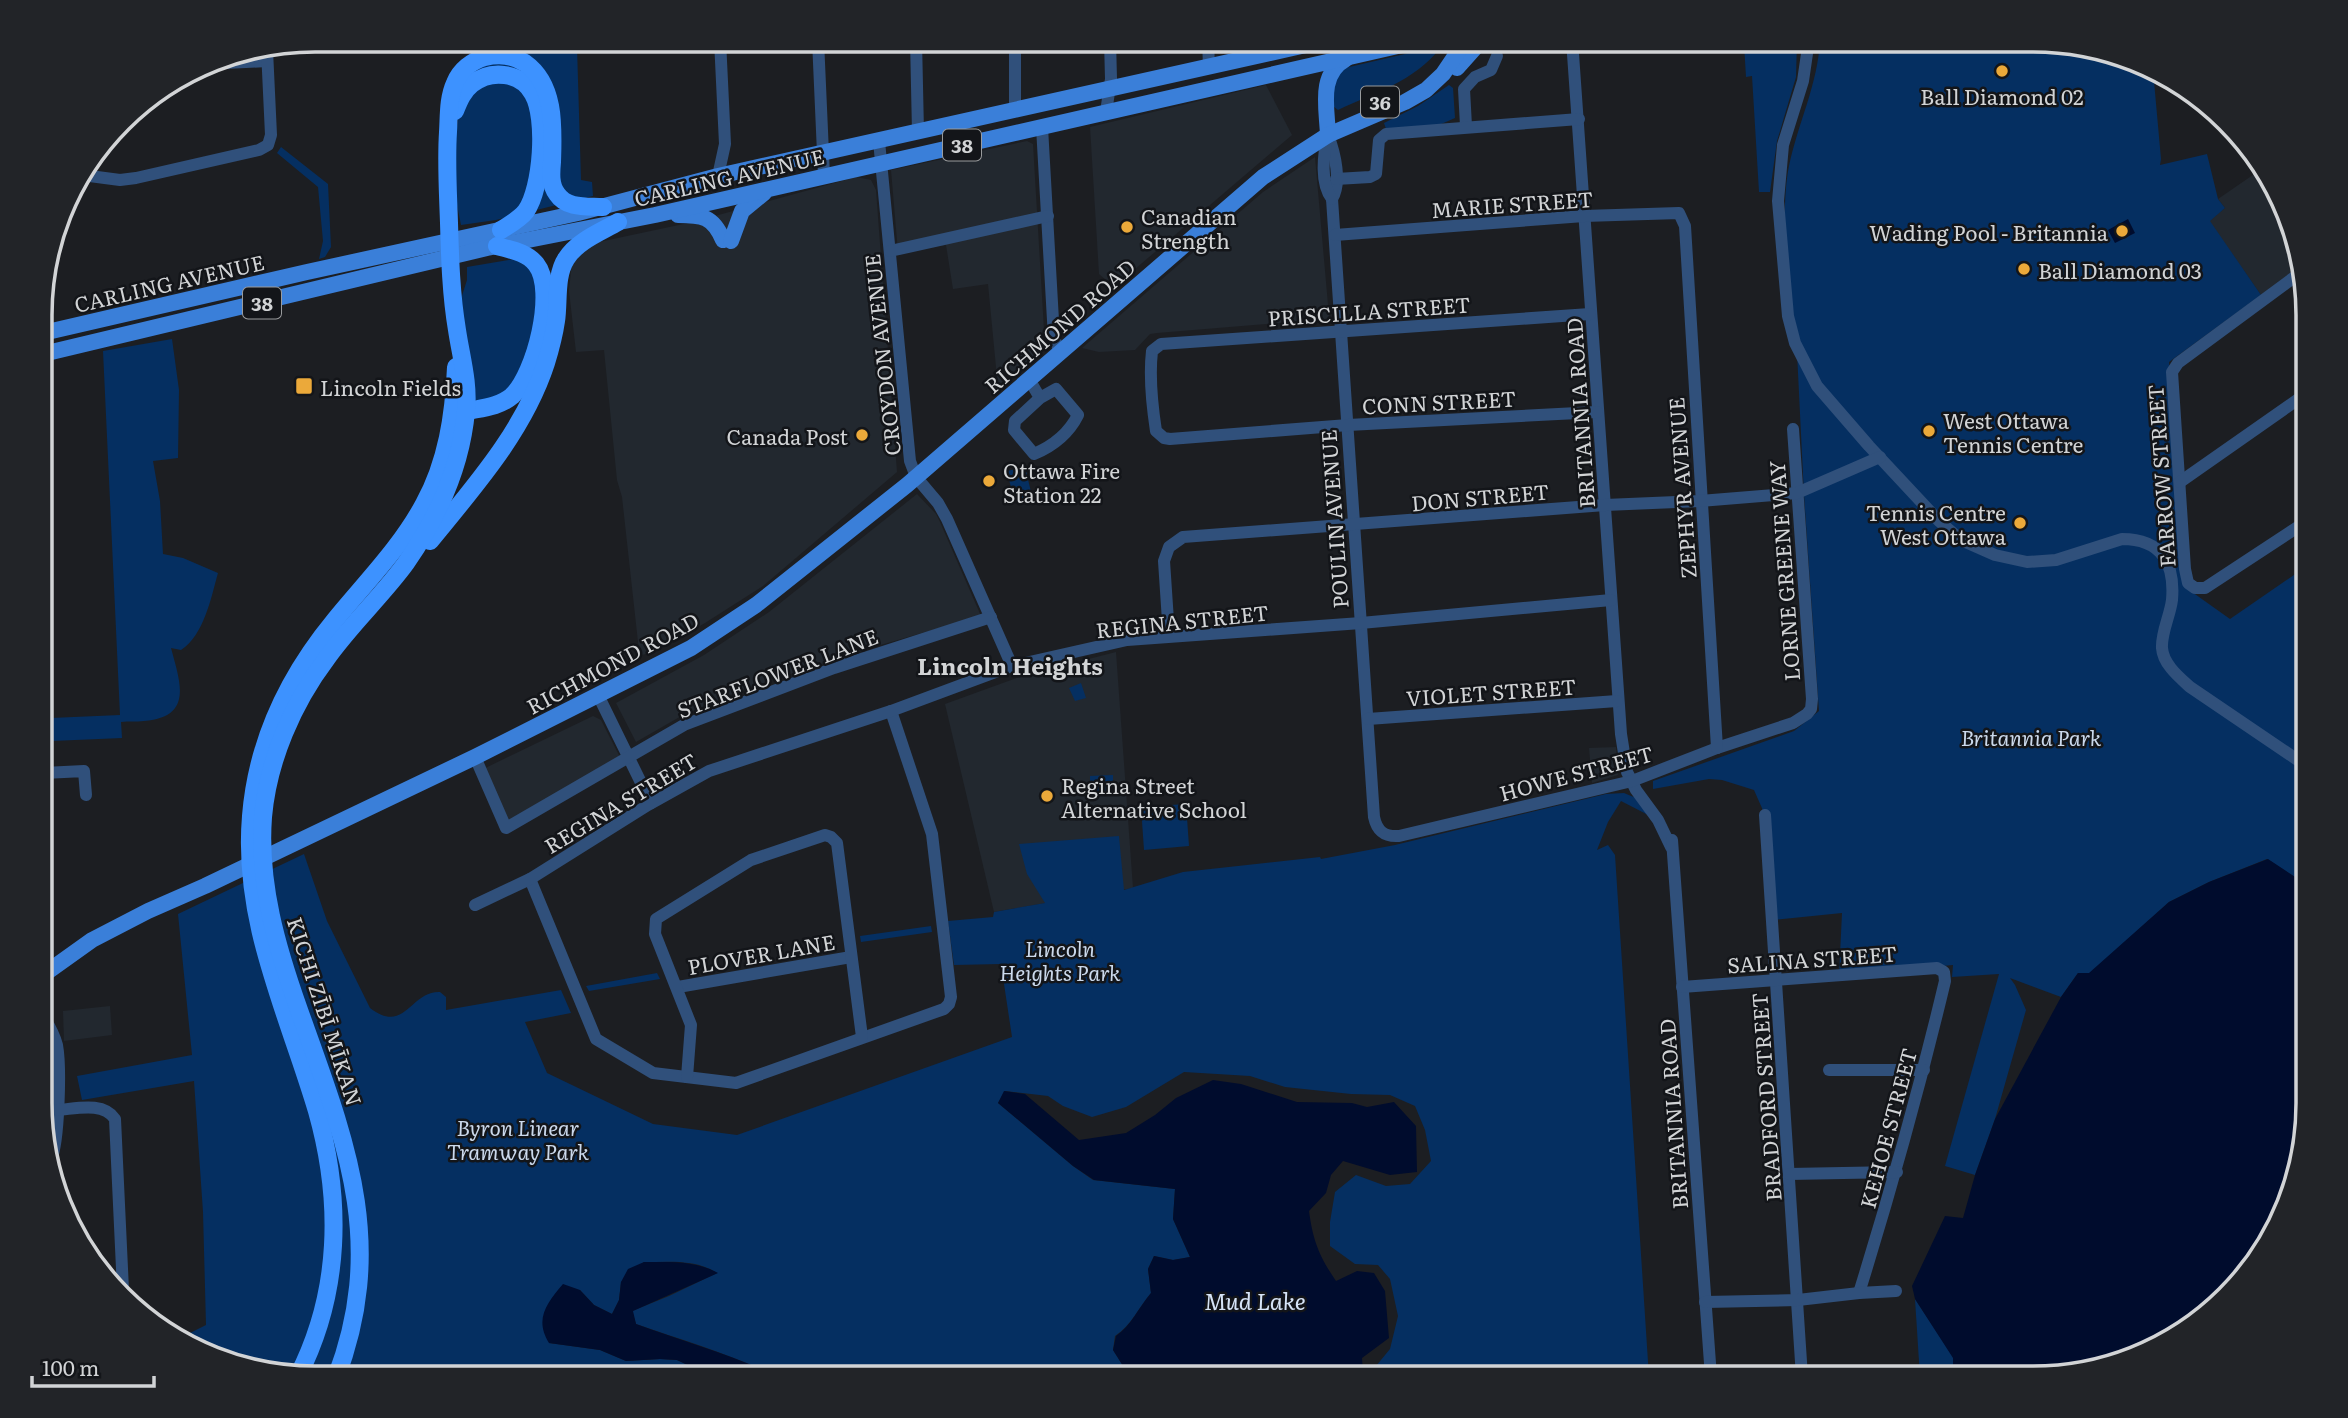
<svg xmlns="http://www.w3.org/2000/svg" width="2348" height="1418" font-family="Literata,serif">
	<rect width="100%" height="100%" fill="#1c1e22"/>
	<g fill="#22282f">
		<polygon points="1266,85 1292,135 1114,287 1099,274 1090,127"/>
		<polygon points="1027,141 1033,144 1045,347 998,388 988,284 953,289 946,245 898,252 891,170"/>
		<polygon points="1315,157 1329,316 1327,319 1157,333 1150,334 1135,350 1099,352 1082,348 1263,192"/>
		<polygon points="2263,168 2271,177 2298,268 2261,295 2209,221 2225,208 2218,199"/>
		<polygon points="856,177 871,180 876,190 897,472 763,586 705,623 651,653 641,655 639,651 622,497 617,480 604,350 576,352 569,291 572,261 581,251 599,242 693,222"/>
		<polygon points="917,494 936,514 940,522 981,616 870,648 739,691 683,715 636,742 616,703 704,655 769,612"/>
		<polygon points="1116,652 1133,888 994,912 945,704 1022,676"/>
		<polygon points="593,716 601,720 624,765 506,834 477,772"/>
		<polygon points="1616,747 1618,775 1592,783 1589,748"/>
		<polygon points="110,1006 112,1035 64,1041 63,1011"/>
	</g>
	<g fill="#052f61">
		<polygon points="528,40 669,40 669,43 577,47 581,180 592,182 593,196 496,220 461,225 456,200 453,151 458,121 459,87 463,79 484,63 518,65"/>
		<polygon points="1797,40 1796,77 1777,141 1770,192 1759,192 1752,76 1746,77 1744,44"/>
		<path d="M1820 40H2033L2104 50 2153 70 2161 159 2160 165 2207 154 2218 199 2225 208 2210 221 2261 295 2169 362 2185 587 2230 619 2307 566V885L2267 859 2209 882 2169 902 2089 974 2078 973 2061 997 2010 978 2015 985 2026 1010 1995 1119 1975 1175 1945 1166 1999 974 1952 977 1953 965 1839 976 1842 913 1773 920 1765 815 1754 790 1722 780 1709 779 1653 789V781L1794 731 1819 711 1804 495 1796 332C1787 287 1780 210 1789 166 1798 123 1818 84 1820 40Z"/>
		<path d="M1439 46 1440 48C1415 81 1374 93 1338 110L1333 106 1332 80 1345 68Z"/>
		<polygon points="1449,85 1453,88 1455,118 1439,125 1387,132 1384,123 1418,106"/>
		<polygon points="281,147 328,184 331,247 325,257 319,259 323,241 318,187 277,153"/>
		<polygon points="514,259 531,269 538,283 531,351 513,386 500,396 488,400 472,401 460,302 467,280 467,267"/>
		<path d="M172 339 179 390 178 458 153 461 160 501 163 554 183 558 218 573C211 598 204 635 181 650L171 648C180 682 194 717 144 721 136 722 129 721 121 722L122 738 52 741 51 718 120 715 103 351Z"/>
		<polygon points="1025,467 1032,496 1014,500 1007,471"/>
		<polygon points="1081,683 1086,698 1075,701 1069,688"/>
		<polygon points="1113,775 1113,794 1090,794 1090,776"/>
		<path d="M1624 793 1636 798 1654 818 1621 801 1608 822 1597 850 1608 845 1615 855 1649 1377H1386L1376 1366 1390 1349 1398 1316 1390 1279 1378 1265 1355 1264 1330 1246V1222L1335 1192 1356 1175 1386 1186 1410 1184 1431 1161 1425 1130 1415 1106 1390 1095 1351 1094 1285 1087 1250 1076 1184 1072 1126 1107 1092 1117 1063 1106 1048 1096 1005 1091 998 1103 1073 1166 1093 1180 1175 1189 1173 1219 1190 1257 1173 1260 1154 1256 1148 1269 1151 1293C1139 1307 1131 1326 1115 1336L1113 1350 1130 1377 763 1378 765 1371C723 1352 679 1339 636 1324L632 1311 669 1296 717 1273C696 1259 669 1262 644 1262L621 1282 619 1300 612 1314 594 1305 580 1290 549 1343 600 1350 626 1361 660 1359 677 1360 696 1369 706 1378H315L244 1368 176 1340 206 1325 203 1212 194 1081 82 1100 77 1076 192 1055 178 914 304 854 327 921 370 1008C405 1035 410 991 440 992L446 997V1010L561 990 571 1013 525 1022 547 1073 653 1124 737 1135 1012 1037 1001 964 954 965 948 921 993 917 994 912 1045 903 1027 874 1019 844 1119 836 1124 890 1183 872 1320 857 1321 859 1395 845 1606 794Z"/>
		<polygon points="1186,804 1189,846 1144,850 1141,807"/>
		<polygon points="931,926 932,932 861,942 860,936"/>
		<polygon points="657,973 660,979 589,991 586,986"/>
		<polygon points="1915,1299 1954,1358 1953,1377 1920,1377"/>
	</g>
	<g fill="#000c2d">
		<polygon points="2128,219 2135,233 2115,243 2108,230"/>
		<polygon points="2268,859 2307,885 2307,1120 2271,1241 2227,1298 2171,1341 2050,1377 1953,1377 1953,1358 1915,1299 1912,1286 1945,1216 1963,1218 1975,1175 1995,1119 2061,997 2078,973 2089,973 2169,902 2209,882"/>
		<path d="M1213 1080 1241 1084 1297 1102 1352 1103 1367 1107 1394 1102 1416 1126 1417 1172 1390 1175 1343 1161 1331 1175 1326 1193 1309 1211C1313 1241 1319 1256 1336 1281L1357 1271 1374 1273 1385 1291 1389 1338 1362 1358 1363 1372 1366 1377H1130L1113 1350 1116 1336C1131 1326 1139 1307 1151 1293L1148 1269 1154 1256 1173 1260 1190 1257 1173 1219 1175 1189 1094 1180 1073 1166 998 1103 1004 1091 1025 1094 1079 1140 1126 1133 1155 1115 1176 1098Z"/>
		<path d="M644 1262C670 1262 695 1260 718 1273L633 1311 636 1324C679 1340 723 1352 765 1371L763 1378H706L696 1369 677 1360 660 1359 626 1361 600 1350 549 1343C534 1319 547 1303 563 1284L580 1290 594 1305 612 1314 619 1300 621 1282 628 1269Z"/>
		<polygon points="415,1367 440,1378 397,1378 405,1369"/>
	</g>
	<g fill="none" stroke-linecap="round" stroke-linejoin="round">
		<g stroke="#30507b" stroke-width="12">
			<polyline points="818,40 824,176"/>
			<polyline points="916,40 918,132"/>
			<polyline points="1015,40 1015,110"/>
			<polyline points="1208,40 1209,67"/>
			<polyline points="1572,40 1621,734 1627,772 1636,790 1658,820 1671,847"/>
			<path d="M1809 40 1803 81 1783 145 1778 201 1788 316 1795 343 1817 386 1869 446 1939 521 1961 540 1995 555 2027 562 2056 560 2122 539C2162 539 2175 564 2172 600 2170 616 2161 633 2162 648 2163 664 2179 677 2190 687L2305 765H2307"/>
			<polyline points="205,64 267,61"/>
			<polyline points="1106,112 1111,79 1110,40"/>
			<polyline points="1466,126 1464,89 1475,77 1491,70 1497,56"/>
			<polyline points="1042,127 1054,338 1060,352"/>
			<path d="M1328 135C1335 153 1342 183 1332 199L1374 817C1377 831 1384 837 1399 836L1632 781 1717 748 1793 723 1807 714 1811 709 1812 699 1793 429"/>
			<path d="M1328 136C1323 154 1320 184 1332 199"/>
			<polyline points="879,141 910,461 916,477 938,503 947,519 1012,666"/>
			<polyline points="82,175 120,180 136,178 259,150 268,145 271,135 267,50"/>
			<polyline points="718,176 725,144 720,40"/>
			<polyline points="1336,179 1370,177 1376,174 1379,140 1386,134 1579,119"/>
			<polyline points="1335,235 1584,216 1679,213 1685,226 1717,748"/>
			<polyline points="890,251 1048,216"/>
			<polyline points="2300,273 2178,363 2172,372 2185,569 2188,583 2195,588 2205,588 2307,521"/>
			<path d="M1590 314 1161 344 1152 351C1149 377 1152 405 1156 431L1164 438 1170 439 1348 425 1597 412"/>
			<path d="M1029 379 1040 398 1015 421 1014 430 1034 454C1053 446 1069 433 1078 415L1056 389 1040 398"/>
			<polyline points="2180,482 2307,393"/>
			<polyline points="1169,636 1164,561 1169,547 1183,537 1605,505 1700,501 1797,493 1880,457"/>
			<polyline points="598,695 651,803"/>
			<polyline points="1368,719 1617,701"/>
			<polyline points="43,744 46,935"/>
			<polyline points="475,757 506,828 684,725 834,668 991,617"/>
			<polyline points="44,773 84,771 86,795"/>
			<polyline points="1765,815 1802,1377"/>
			<polyline points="1672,840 1711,1377"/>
			<polyline points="530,879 596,1039 653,1073 736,1083 944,1009 949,1004 951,997 932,834 891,711"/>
			<polyline points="475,905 530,879 648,805 709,771 891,711 1012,666 1127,640 1361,623 1611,600"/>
			<polyline points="678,987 851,957"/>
			<path d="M1682 987 1937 968 1944 972 1945 981C1920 1086 1891 1190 1859 1293"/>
			<path d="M43 1016C49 1025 54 1034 57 1045 61 1067 59 1141 51 1160"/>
			<polyline points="1829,1070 1924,1070"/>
			<polyline points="687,1077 691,1025 655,934 656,919 751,860 825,835 831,837 837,843 862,1037"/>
			<path d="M57 1110C75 1109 103 1101 115 1119L123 1290"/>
			<polyline points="1789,1174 1897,1172"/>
			<polyline points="1705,1302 1798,1300 1859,1293 1896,1291"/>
		</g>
		<g stroke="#3a7fd9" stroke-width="16">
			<polyline points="1457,68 1482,40"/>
			<path d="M1328 135C1327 108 1318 74 1346 59"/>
			<path d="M678 215C702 215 713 216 723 240"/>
			<polyline points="731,241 742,211 764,193"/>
			<polyline points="43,333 307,272 578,213 718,176 1328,40"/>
			<polyline points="43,354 487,248 655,215 1424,40"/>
			<polyline points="43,975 92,940 148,911 205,886 475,757 691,648 756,605 907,485 1263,177 1328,135 1405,102 1426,90 1443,74 1466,40"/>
		</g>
		<g stroke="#3d92ff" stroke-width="18">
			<path d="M455 111C459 101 463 91 472 84 491 69 521 72 533 94 547 118 542 188 526 211 520 219 509 225 501 230"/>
			<path d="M456 414C474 408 497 409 512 396 535 375 557 290 536 264 526 252 511 250 497 246"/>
			<path d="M430 541C474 487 524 431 546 363 550 350 554 335 556 321 559 302 555 276 566 259 577 241 601 232 618 222"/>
			<path d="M298 1376C341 1292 342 1200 317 1111 288 1013 242 922 251 816 257 742 288 677 335 620 366 582 401 547 424 504 447 462 454 415 456 367"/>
			<path d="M336 1378C388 1242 345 1139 299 1010 277 948 258 884 263 817 268 760 293 703 327 658 351 624 382 596 406 563 438 517 461 468 466 411 469 383 461 357 457 330 451 294 450 258 449 223 448 192 446 162 448 132 449 116 448 98 455 83 460 70 472 61 485 57 498 54 513 55 525 63 556 85 553 129 552 162 551 173 550 185 557 194 567 209 587 206 603 207"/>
		</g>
	</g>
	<g fill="#eba93a" stroke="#131519" stroke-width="2.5">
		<circle cx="2002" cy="71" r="7"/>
		<circle cx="1127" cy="227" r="7"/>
		<circle cx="2122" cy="231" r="7"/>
		<circle cx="2024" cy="269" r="7"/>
		<rect x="295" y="377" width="18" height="18" rx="3.5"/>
		<circle cx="1929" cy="431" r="7"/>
		<circle cx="862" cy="435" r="7"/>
		<circle cx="989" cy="481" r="7"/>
		<circle cx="2020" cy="523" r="7"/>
		<circle cx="1047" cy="796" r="7"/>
	</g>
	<g text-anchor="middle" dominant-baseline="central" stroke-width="5" stroke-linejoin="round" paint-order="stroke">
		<g fill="#131519" stroke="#999b9d" stroke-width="2">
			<rect x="1361" y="86.5" width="38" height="31" rx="5"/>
			<rect x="943" y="129.5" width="38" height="31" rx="5"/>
			<rect x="243" y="287.5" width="38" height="31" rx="5"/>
		</g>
		<g font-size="19" font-weight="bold" fill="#d2d4d6">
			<text x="1380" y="102">36</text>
			<text x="962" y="145">38</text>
			<text x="262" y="303">38</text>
		</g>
		<g font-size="21" fill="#d2d4d6" stroke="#131519" text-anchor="start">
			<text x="2002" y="95" text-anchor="middle">Ball Diamond 02</text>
			<text x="1141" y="215">Canadian<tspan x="1141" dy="24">Strength</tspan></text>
			<text x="2108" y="231" text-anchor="end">Wading Pool - Britannia</text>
			<text x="2038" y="269">Ball Diamond 03</text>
			<text x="320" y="386">Lincoln Fields</text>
			<text x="1943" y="419">West Ottawa<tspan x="1943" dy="24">Tennis Centre</tspan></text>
			<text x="848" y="435" text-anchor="end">Canada Post</text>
			<text x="1003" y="469">Ottawa Fire<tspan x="1003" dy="24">Station 22</tspan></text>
			<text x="2006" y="511" text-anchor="end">Tennis Centre<tspan x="2006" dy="24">West Ottawa</tspan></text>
			<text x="1061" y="784">Regina Street<tspan x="1061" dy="24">Alternative School</tspan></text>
		</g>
		<g font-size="21" fill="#d2d4d6" stroke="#131519">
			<text transform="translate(729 176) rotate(-13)">CARLING AVENUE</text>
			<text transform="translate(1512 203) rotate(-4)">MARIE STREET</text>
			<text transform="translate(169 282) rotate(-13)">CARLING AVENUE</text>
			<text transform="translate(1369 310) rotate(-4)">PRISCILLA STREET</text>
			<text transform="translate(1059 325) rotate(-41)">RICHMOND ROAD</text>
			<text transform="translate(881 355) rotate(-96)">CROYDON AVENUE</text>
			<text transform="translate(1439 401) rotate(-3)">CONN STREET</text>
			<text transform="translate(1579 413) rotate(-94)">BRITANNIA ROAD</text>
			<text transform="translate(2160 476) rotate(-94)">FARROW STREET</text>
			<text transform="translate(1681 488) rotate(-94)">ZEPHYR AVENUE</text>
			<text transform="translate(1480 496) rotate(-5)">DON STREET</text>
			<text transform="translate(1333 519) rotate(-94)">POULIN AVENUE</text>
			<text transform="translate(1783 571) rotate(-94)">LORNE GREENE WAY</text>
			<text transform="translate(1182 620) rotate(-6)">REGINA STREET</text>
			<text transform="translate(612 662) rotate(-28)">RICHMOND ROAD</text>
			<text transform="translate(777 672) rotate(-21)">STARFLOWER LANE</text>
			<text transform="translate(1491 691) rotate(-4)">VIOLET STREET</text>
			<text transform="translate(1576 772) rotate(-15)">HOWE STREET</text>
			<text transform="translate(620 802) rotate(-31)">REGINA STREET</text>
			<text transform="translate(761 953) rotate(-10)">PLOVER LANE</text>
			<text transform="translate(1812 958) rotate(-4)">SALINA STREET</text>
			<text transform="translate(326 1011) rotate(72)">KICHI ZĪBĪ MĪKAN</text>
			<text transform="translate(1765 1097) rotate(-94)">BRADFORD STREET</text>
			<text transform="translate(1672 1114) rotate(-94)">BRITANNIA ROAD</text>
			<text transform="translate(1887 1128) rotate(-75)">KEHOE STREET</text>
		</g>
		<g font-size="21" font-style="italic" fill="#cbd9ec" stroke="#131519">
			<text x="2031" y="736">Britannia Park</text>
			<text x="1060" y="947">Lincoln<tspan x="1060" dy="24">Heights Park</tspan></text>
			<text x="518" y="1126">Byron Linear<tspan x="518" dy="24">Tramway Park</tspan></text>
		</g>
		<g font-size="23" font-weight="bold" fill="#d2d4d6" stroke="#131519">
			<text x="1010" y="665">Lincoln Heights</text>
		</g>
		<g font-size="23" font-style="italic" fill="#d6e4f7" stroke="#131519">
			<text x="1255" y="1300">Mud Lake</text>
		</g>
	</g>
	<path d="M0 0H2348V1418H0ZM315 52H2033A263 263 0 0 1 2296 315V1103A263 263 0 0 1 2033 1366H315A263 263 0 0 1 52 1103V315A263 263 0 0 1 315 52Z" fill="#222428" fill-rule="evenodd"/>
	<path fill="none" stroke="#d2d4d6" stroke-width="3.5" d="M315 52H2033A263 263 0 0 1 2296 315V1103A263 263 0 0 1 2033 1366H315A263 263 0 0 1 52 1103V315A263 263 0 0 1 315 52Z"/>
	<path d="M32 1376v10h122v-10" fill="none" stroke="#d2d4d6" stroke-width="3.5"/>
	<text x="42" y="1376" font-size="21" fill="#d2d4d6" stroke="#131519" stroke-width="5" paint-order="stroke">100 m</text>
</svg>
